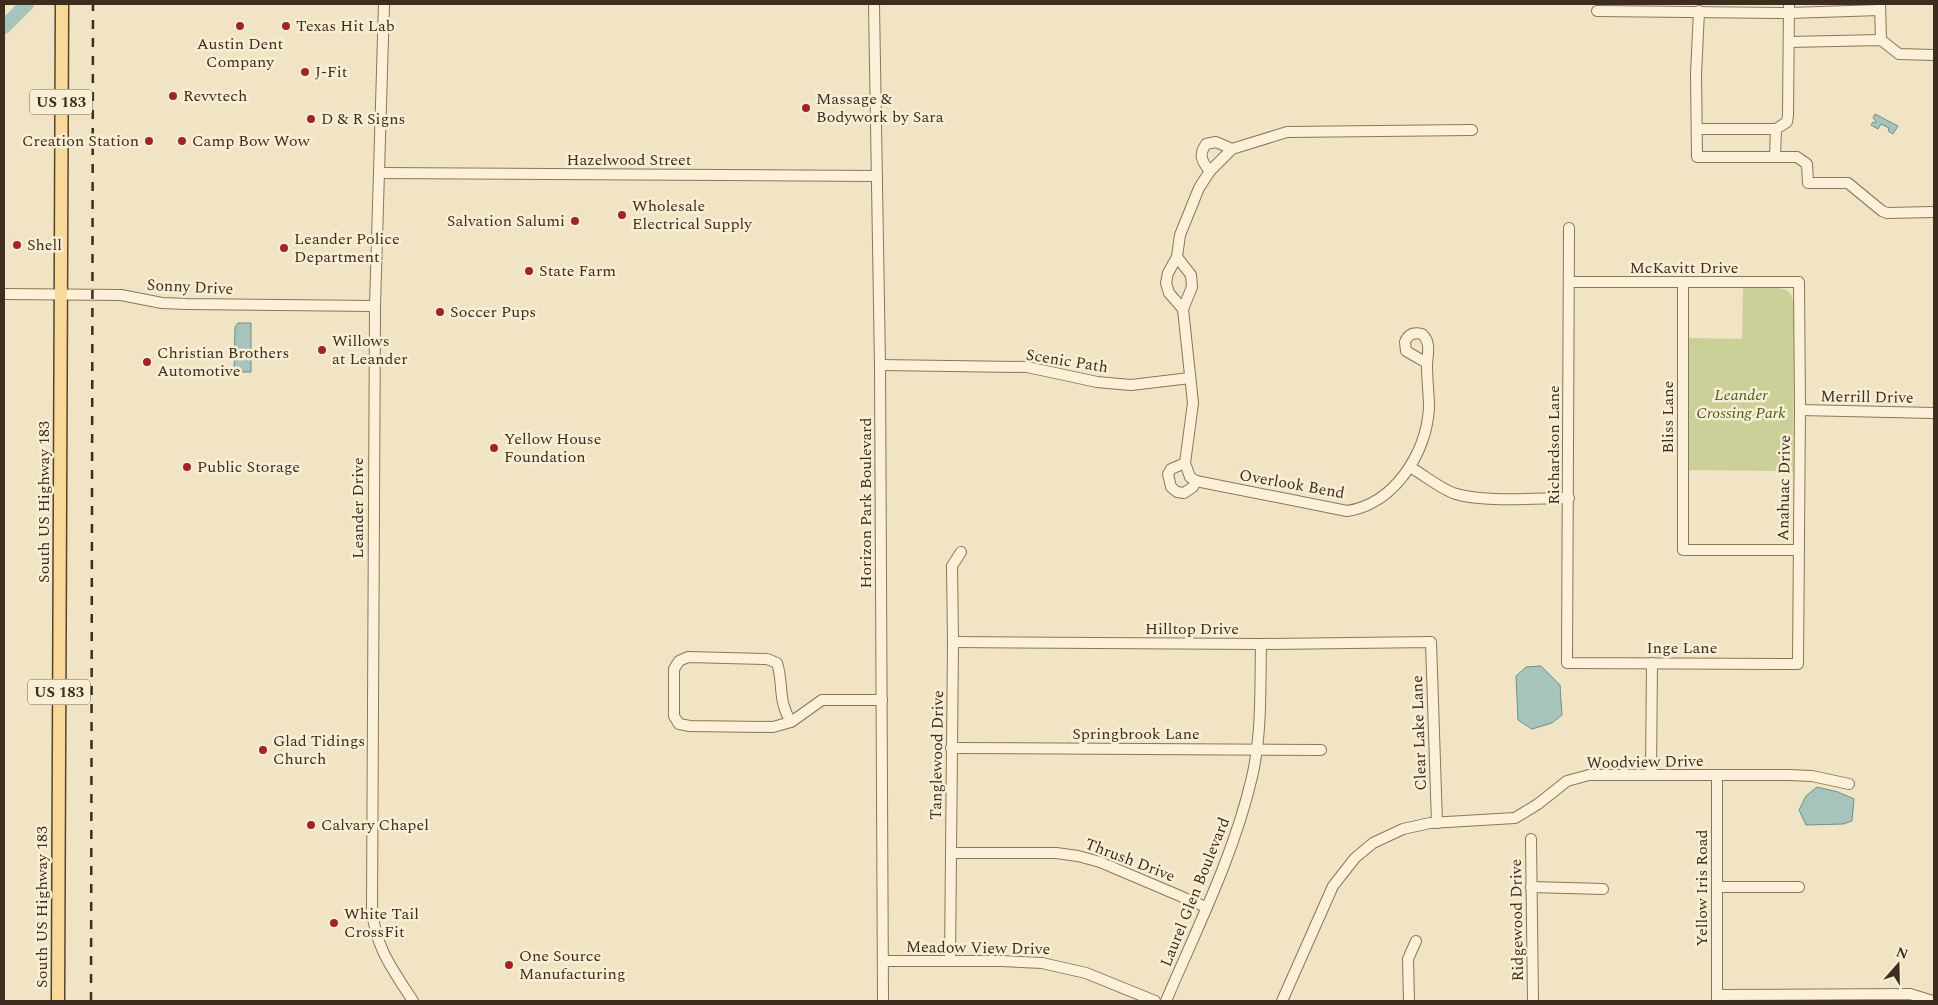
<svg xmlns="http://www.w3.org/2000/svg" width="1938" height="1005" font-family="Spectral,serif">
	<rect width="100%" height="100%" fill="#f1e4c4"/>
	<path fill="#cad097" d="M1743 288C1753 288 1777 285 1786 290 1792 293 1792 298 1794 303L1793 471 1688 470 1689 338 1742 339Z"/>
	<g fill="#a6c4bb" stroke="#6c9389">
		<polygon points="1875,114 1898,126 1893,134 1888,131 1889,128 1881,124 1878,129 1871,125 1873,122 1875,123 1876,121 1873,118"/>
		<polygon points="238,323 251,323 251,372 234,372 235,327"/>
		<polygon points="1541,666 1560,685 1562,715 1552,723 1532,729 1518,720 1516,676 1526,667"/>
		<polygon points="1817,787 1838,792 1854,799 1852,821 1843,824 1806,825 1799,810 1806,796"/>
	</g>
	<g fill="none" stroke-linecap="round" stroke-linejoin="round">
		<polyline stroke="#a6c4bb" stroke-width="14" points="4,27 27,4"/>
		<g stroke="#8d7559" stroke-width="12">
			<g id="minor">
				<path d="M384 4 375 306 372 909C375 947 393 970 413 1001"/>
				<polyline points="874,4 880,365 883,1001"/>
				<polyline points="1880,4 1881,40"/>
				<polyline points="1597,11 1789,13 1880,10"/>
				<polyline points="1699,11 1696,74 1697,157 1797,157 1807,164 1808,183 1848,183 1882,211 1887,213 1934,212"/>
				<polyline points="1789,42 1881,40 1899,54 1934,55"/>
				<polyline points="1697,129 1776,129 1775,157"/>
				<polyline points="1776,129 1787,122 1788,115 1789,4"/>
				<path d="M1210 171C1202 162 1198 155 1206 144L1216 142 1232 149"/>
				<polyline points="380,173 877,176"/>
				<polyline points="1569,228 1567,663 1798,664 1800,410 1799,282 1570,282"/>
				<path d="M1177 257 1191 275 1192 287 1183 309 1193 403 1185 463 1190 477 1196 481 1347 511C1394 504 1426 454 1429 408 1429 395 1427 380 1427 366 1427 355 1432 343 1422 334 1414 332 1408 334 1405 342L1406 351 1427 363"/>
				<polyline points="1683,283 1683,550 1798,550"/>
				<polyline points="4,294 121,295 162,303 187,304 375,306"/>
				<polyline points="1183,309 1169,293 1166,283 1168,273 1177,257 1180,235 1199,188 1210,171 1232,149 1287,132 1472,130"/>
				<polyline points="880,365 1027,367 1097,382 1131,385 1190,378"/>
				<polyline points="1800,410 1934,413"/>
				<polyline points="1185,463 1171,469 1168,474 1171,487 1177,492 1184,493 1193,487 1196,481"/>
				<path d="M1410 467C1424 475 1438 487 1453 493 1481 503 1538 498 1569 498"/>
				<polyline points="953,642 1261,644 1431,642 1437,823"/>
				<path d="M791 722 773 727 690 726 679 724 674 716V669L679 661 688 657 767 659 777 663C784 685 777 699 791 722L822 700H882"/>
				<polyline points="951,748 1321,750"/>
				<polyline points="1651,775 1652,663"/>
				<polyline points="1531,839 1533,1001"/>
				<polyline points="951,853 1056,853 1078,856 1100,862 1206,907"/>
				<polyline points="1531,887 1603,889"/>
				<polyline points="1717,887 1799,887"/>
				<polyline points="883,961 1001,961 1042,963 1086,973 1155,1001"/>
				<polyline points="950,961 953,642 952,566 961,552"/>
				<polyline points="1717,995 1910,994 1933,1001"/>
				<path d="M1166 1001C1197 928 1234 855 1252 777 1262 734 1260 688 1261 644"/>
				<polyline points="1282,1001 1333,886 1355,858 1373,843 1403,829 1430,823 1515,818 1538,804 1567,781 1589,775 1789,775 1812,776 1849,784"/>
				<polyline points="1409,1001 1408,959 1416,941"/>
				<polyline points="1717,1001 1717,776"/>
			</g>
		</g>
		<g stroke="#5b422d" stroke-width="15">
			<polyline id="major" points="58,1001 62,4"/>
		</g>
		<use href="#minor" stroke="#fbf1d8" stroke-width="10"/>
		<use href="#major" stroke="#f7d99a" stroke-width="12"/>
		<polyline stroke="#3c2d1e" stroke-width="2.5" stroke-dasharray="9 9" stroke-linecap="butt" points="91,1001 93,4"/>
	</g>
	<g fill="#a12426" stroke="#f8eed4" stroke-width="2">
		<circle cx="240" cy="26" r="5"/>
		<circle cx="286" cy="26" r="5"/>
		<circle cx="305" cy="72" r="5"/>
		<circle cx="173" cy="96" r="5"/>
		<circle cx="806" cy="108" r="5"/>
		<circle cx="311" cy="119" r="5"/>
		<circle cx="149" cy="141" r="5"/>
		<circle cx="182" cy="141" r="5"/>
		<circle cx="622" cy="215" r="5"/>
		<circle cx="575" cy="221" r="5"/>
		<circle cx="17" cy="245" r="5"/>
		<circle cx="284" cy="248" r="5"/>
		<circle cx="529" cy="271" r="5"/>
		<circle cx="440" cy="312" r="5"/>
		<circle cx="322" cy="350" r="5"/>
		<circle cx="147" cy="362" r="5"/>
		<circle cx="494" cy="448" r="5"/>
		<circle cx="187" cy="467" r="5"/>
		<circle cx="263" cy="750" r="5"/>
		<circle cx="311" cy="825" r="5"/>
		<circle cx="334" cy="923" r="5"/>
		<circle cx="509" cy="965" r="5"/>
	</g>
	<g text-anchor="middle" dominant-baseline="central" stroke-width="5" stroke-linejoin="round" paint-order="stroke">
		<g fill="#f8eed4" stroke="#746755" stroke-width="1">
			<rect x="30" y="89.5" width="62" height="25" rx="4"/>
			<rect x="28" y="679.5" width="62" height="25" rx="4"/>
		</g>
		<g font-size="15" font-weight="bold" fill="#3c2d1e">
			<text x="61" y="102">US 183</text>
			<text x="59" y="692">US 183</text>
		</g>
		<g font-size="16" fill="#3c2d1e" stroke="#f8eed4" text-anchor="start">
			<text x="296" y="26">Texas Hit Lab</text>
			<text x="240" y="44" text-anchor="middle">Austin Dent<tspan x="240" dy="18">Company</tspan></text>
			<text x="315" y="72">J-Fit</text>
			<text x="183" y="96">Revvtech</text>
			<text x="816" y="99">Massage &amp;<tspan x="816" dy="18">Bodywork by Sara</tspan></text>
			<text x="321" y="119">D &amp; R Signs</text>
			<text x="139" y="141" text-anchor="end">Creation Station</text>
			<text x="192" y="141">Camp Bow Wow</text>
			<text x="632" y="206">Wholesale<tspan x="632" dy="18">Electrical Supply</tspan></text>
			<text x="565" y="221" text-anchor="end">Salvation Salumi</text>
			<text x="294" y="239">Leander Police<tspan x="294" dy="18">Department</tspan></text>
			<text x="27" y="245">Shell</text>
			<text x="539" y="271">State Farm</text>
			<text x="450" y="312">Soccer Pups</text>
			<text x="332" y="341">Willows<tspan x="332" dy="18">at Leander</tspan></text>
			<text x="157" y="353">Christian Brothers<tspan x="157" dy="18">Automotive</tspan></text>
			<text x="504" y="439">Yellow House<tspan x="504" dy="18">Foundation</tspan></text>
			<text x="197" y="467">Public Storage</text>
			<text x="273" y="741">Glad Tidings<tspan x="273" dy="18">Church</tspan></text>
			<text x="321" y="825">Calvary Chapel</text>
			<text x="344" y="914">White Tail<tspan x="344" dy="18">CrossFit</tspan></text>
			<text x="519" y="956">One Source<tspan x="519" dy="18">Manufacturing</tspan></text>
		</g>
		<g font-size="16" fill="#3c2d1e" stroke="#f8eed4">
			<text x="629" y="160">Hazelwood Street</text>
			<text x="1684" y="268">McKavitt Drive</text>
			<text transform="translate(190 287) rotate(3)">Sonny Drive</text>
			<text transform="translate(1067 361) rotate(9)">Scenic Path</text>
			<text transform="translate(1867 397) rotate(1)">Merrill Drive</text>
			<text transform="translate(1668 417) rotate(-90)">Bliss Lane</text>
			<text transform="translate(1554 445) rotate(-90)">Richardson Lane</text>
			<text transform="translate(1292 484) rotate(10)">Overlook Bend</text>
			<text transform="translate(1784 488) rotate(-89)">Anahuac Drive</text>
			<text transform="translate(44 502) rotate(-90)">South US Highway 183</text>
			<text transform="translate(866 503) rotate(-90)">Horizon Park Boulevard</text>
			<text transform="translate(358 508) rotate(-90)">Leander Drive</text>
			<text x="1192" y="629">Hilltop Drive</text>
			<text x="1682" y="648">Inge Lane</text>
			<text transform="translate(1419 733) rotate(-92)">Clear Lake Lane</text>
			<text x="1136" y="734">Springbrook Lane</text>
			<text transform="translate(937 755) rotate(-89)">Tanglewood Drive</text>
			<text transform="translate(1645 762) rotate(-1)">Woodview Drive</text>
			<text transform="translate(1130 860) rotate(21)">Thrush Drive</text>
			<text transform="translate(1702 888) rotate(-90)">Yellow Iris Road</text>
			<text transform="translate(1195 892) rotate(-68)">Laurel Glen Boulevard</text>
			<text transform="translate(42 907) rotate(-90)">South US Highway 183</text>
			<text transform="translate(1517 920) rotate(-91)">Ridgewood Drive</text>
			<text transform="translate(978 948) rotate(1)">Meadow View Drive</text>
		</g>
		<g font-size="16" font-style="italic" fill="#4d5a23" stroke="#f8eed4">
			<text x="1741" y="395">Leander<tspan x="1741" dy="18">Crossing Park</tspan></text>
		</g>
	</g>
	<rect width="1938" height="1005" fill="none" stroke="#3c2d1e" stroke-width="10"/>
	<g transform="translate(1898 965) rotate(20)" stroke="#f8eed4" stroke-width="4" paint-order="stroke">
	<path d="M0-4L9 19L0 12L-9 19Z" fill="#3c2d1e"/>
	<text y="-8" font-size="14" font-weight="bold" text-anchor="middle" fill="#3c2d1e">N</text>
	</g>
</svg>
